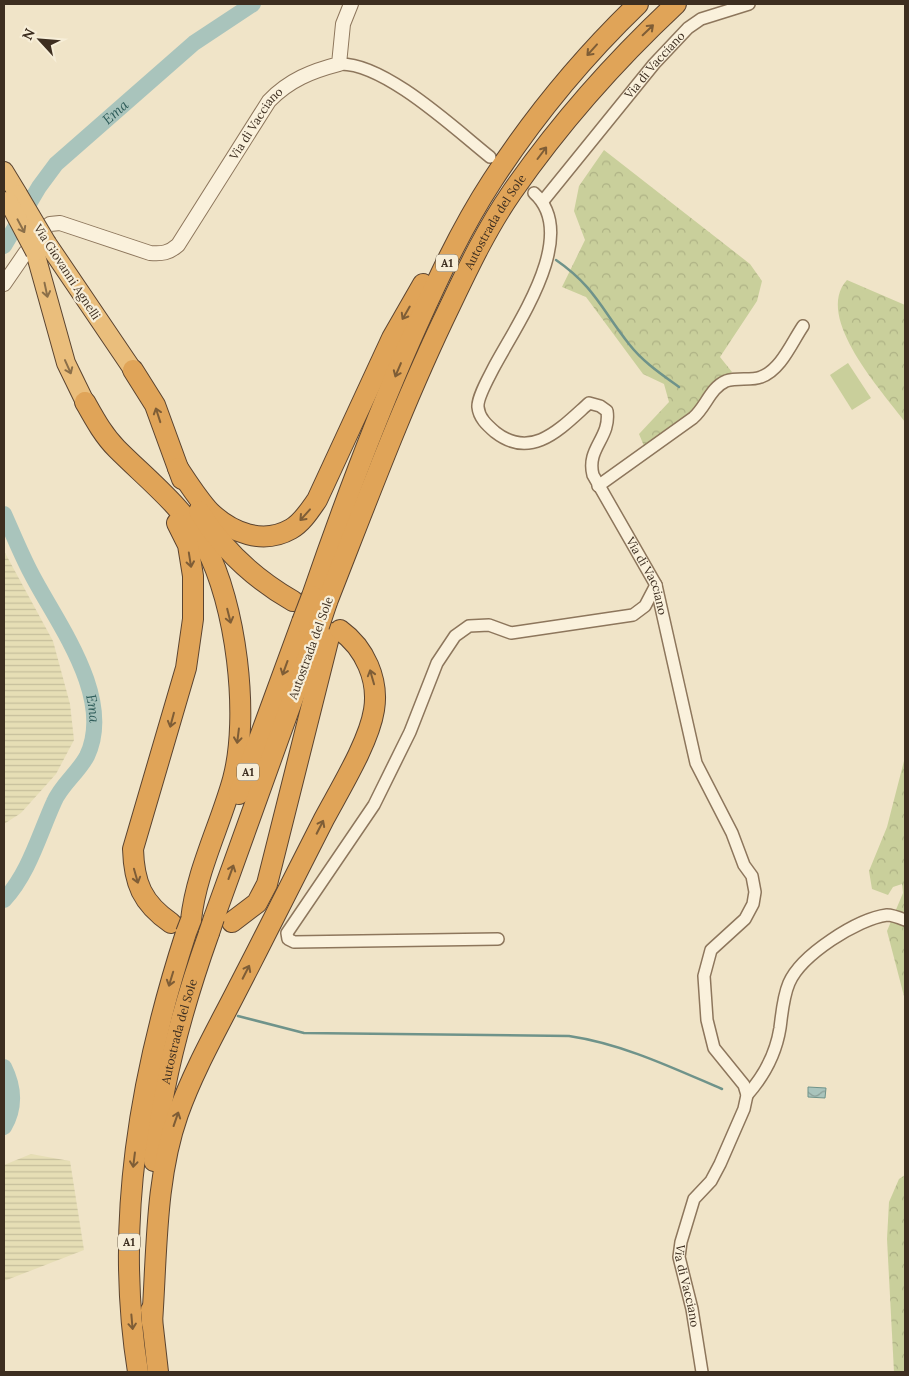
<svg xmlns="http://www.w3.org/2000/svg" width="909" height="1376" viewBox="0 0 909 1376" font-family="Lora,serif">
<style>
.farmland{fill:url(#farmland-rules)}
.forest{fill:url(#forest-crowns)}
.garden{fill:#c9cf9b}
.water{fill:url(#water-waves);stroke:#6f938a}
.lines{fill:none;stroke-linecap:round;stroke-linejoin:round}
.stream{stroke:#6f938a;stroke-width:2.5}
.river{stroke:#a9c4bc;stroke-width:16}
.minor-casing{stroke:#8d765c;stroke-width:14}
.tertiary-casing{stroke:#8d765c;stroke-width:16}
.trunk-casing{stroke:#5b4430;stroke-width:20}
.motorway-casing{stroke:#5b4430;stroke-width:22}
.minor{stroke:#faf1dc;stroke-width:11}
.tertiary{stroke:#faf1dc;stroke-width:14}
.trunk{stroke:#eabe7c;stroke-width:18}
.motorway{stroke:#e0a458;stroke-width:20}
.trunk-bridge-casing{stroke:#5b4430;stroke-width:20;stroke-linecap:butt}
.motorway-bridge-casing{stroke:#5b4430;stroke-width:22;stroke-linecap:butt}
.trunk-bridge{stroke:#eabe7c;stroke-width:18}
.motorway-bridge{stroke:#e0a458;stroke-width:20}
.oneway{stroke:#7e5d36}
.oneway2{stroke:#8b6f49}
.labels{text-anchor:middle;stroke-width:4.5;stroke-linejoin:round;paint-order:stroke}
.shield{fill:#f7eed8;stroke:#756857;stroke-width:1}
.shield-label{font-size:11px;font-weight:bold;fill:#3d2e20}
.street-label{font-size:12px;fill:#3d2e20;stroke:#f7eed8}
.water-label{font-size:14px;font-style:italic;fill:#2f5d5a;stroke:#f7eed8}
</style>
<defs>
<pattern id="farmland-rules" width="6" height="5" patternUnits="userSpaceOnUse" patternTransform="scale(1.25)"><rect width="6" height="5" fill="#e6deb5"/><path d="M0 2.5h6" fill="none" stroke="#c6bf9b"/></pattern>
<pattern id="forest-crowns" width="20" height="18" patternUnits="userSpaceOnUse" patternTransform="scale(1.25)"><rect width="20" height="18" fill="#c9cf9b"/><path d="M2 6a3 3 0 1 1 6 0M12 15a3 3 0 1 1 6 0" fill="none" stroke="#aeb285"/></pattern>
<pattern id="water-waves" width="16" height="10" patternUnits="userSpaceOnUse" patternTransform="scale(1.25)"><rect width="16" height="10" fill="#a9c4bc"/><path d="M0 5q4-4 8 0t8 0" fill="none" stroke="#8ba098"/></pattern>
</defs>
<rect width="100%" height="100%" fill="#f0e4c8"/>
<g class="farmland">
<path d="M4 551 53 641 70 704 74 740 56 774 21 813 4 824Z"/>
<path d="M31 1154 70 1161 84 1250 4 1281V1165Z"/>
</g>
<g class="forest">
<path d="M604 150 750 264 762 281 757 301 720 357 732 372 705 393 698 406 644 446 639 434 669 402 664 384 643 374 586 297 562 287 585 240 574 211 579 186Z"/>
<path d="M847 280 905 305V422C883 392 813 317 847 280Z"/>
<path d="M905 757V1000L887 931 903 893 902 884 893 887 888 895 872 889 869 871 887 827Z"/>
<path d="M905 1175V1372H894L887 1239 889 1202 899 1179Z"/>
</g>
<path class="garden" d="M848 363 871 398 852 410 830 375Z"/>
<path class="water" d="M808 1087 826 1088 825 1098 808 1097Z"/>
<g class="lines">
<g class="stream">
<path d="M556 260C594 286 602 310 629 344 643 362 661 374 679 387"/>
<path d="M238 1016 304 1033 569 1036C623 1044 673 1068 722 1089"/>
</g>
<g class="river">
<path id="s1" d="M4 246 39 187 56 164 194 43 253 4"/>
<path id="s2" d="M4 514C13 534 21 554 31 573 56 622 115 697 87 756 78 773 61 785 54 802 39 835 29 873 4 900"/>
<path d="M4 1067C14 1087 15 1108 4 1127"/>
</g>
<g class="minor-casing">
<g id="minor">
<path d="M339 64C384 62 455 129 490 157"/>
<path id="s3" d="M534 193C581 235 516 325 493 369 489 377 477 398 478 407 479 418 487 425 495 432 532 461 561 428 589 403L600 406 607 411C611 438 586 448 593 475L656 585 696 763 732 833 744 865 752 876 755 892 753 904 745 919 711 950 704 976 707 1020 714 1048 744 1085 747 1095 744 1109 720 1164 711 1181 694 1199 681 1242 679 1257 692 1309 702 1372"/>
<path id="s4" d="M543 201 654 64 688 28 701 19 749 4"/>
<path d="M598 486 693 418C706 407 710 388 726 381 737 377 751 381 761 377 781 370 792 342 803 326"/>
<path d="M498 939 294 942 288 939 287 933 374 805 410 732 437 663 455 636 469 626 489 625 511 633 633 615 645 606 656 585"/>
<path d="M747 1095C764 1076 776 1053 780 1028 782 1013 783 997 789 983 801 955 857 919 887 915 892 915 900 918 905 920"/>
</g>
</g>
<g class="tertiary-casing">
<g id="tertiary">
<path id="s5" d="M45 228 50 224 60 223 150 253C162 254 169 253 178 245L269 101C289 80 312 71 339 64L343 24 351 4"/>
<path d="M4 284 26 252"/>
</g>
</g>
<g class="trunk-casing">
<g id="trunk">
<path d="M4 171 18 194"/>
<path d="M47 243 133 370"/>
<path d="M35 252 66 363 85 402"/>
</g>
</g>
<g class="motorway-casing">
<g id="motorway">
<path d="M133 370 155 405 182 479"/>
<path d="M85 402C94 418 103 435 117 449 148 480 183 507 205 546 236 603 250 716 233 779 220 826 196 872 191 920"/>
<path d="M178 468C188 483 198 499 210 512 232 533 263 545 291 529 302 523 310 510 317 500L392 338 423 284"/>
<path d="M199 511C222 549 255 579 293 601"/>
<path d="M312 596C342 509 374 423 411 339 435 285 460 230 492 181 534 116 583 57 638 4"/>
<path id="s6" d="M327 602C366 503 403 403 449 308 468 268 487 228 512 192 560 123 615 61 676 4"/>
<path d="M239 794 302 622"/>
<path d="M214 918 319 626"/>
<path d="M232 922 257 903 267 884 330 633"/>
<path d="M171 923C142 903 134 883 133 849L186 668 193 619V576L188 545 177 523"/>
<path id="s7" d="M154 1161C161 1084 183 1006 209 933"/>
<path d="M151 1310 158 1372"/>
<path d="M152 1323C157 1254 155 1179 178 1114 193 1072 215 1033 235 994 265 936 294 878 324 819 340 789 369 742 374 710 379 680 365 648 340 630"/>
<path d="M138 1372C114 1223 140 1075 186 933"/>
</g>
</g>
<use href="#minor" class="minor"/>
<use href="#tertiary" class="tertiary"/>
<use href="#trunk" class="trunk"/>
<use href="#motorway" class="motorway"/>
<g class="trunk-bridge-casing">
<g id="trunk-bridge">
<path d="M18 194 47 243"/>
<path d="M8 201 35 252"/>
</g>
</g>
<g class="motorway-bridge-casing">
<g id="motorway-bridge">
<path d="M302 622 312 596"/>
<path d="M319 626 327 602"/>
<path d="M186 933 191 920"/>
<path d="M209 933 214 918"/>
</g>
</g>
<use href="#trunk-bridge" class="trunk-bridge"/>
<use href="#motorway-bridge" class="motorway-bridge"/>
</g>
<defs><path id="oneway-shaft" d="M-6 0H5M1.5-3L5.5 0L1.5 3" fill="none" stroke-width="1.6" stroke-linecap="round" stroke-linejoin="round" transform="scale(1.25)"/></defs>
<g class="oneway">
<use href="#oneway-shaft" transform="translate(648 30) rotate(-44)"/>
<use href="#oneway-shaft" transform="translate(592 50) rotate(132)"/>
<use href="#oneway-shaft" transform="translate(542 153) rotate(-53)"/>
<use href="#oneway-shaft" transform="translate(406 313) rotate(120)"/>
<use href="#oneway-shaft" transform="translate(398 370) rotate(113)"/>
<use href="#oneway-shaft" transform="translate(158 415) rotate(-108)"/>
<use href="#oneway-shaft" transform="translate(305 515) rotate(132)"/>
<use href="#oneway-shaft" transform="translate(190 560) rotate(81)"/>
<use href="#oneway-shaft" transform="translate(229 616) rotate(76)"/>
<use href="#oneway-shaft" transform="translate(285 668) rotate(110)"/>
<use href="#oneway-shaft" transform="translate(372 677) rotate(-106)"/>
<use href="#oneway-shaft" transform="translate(172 720) rotate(105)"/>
<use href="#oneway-shaft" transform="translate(238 736) rotate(97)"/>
<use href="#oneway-shaft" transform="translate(320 827) rotate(-63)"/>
<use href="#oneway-shaft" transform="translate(231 872) rotate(-70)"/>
<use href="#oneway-shaft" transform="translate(136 876) rotate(74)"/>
<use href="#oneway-shaft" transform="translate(246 972) rotate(-63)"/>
<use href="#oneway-shaft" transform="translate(171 979) rotate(107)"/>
<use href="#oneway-shaft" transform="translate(176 1119) rotate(-71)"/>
<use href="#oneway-shaft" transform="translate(134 1160) rotate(97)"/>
<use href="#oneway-shaft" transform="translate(132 1322) rotate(85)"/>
</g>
<g class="oneway2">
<use href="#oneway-shaft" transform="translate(21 226) rotate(62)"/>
<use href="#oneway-shaft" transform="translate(46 290) rotate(78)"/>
<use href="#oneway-shaft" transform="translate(68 367) rotate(66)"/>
</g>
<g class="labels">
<g class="shield">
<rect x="436" y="254.5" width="22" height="17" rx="4"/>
<rect x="237" y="763.5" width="22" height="17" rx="4"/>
<rect x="118" y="1233.5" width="22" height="17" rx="4"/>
</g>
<g class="shield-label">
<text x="447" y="267">A1</text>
<text x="248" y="776">A1</text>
<text x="129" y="1246">A1</text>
</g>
<g class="street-label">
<text dy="4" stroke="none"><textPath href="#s4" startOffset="176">Via di Vacciano</textPath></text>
<text dy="4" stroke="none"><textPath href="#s5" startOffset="286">Via di Vacciano</textPath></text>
<text dy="4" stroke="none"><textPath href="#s6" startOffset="416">Autostrada del Sole</textPath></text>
<text transform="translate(67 272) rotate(57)" y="4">Via Giovanni Agnelli</text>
<text dy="4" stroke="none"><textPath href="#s3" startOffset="578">Via di Vacciano</textPath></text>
<text transform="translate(311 648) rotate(-70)" y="4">Autostrada del Sole</text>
<text dy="4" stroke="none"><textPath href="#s7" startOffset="132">Autostrada del Sole</textPath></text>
<text dy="4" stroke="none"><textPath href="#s3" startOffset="1356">Via di Vacciano</textPath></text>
</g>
<g class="water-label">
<text dy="5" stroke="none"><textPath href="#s1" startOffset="176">Ema</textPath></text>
<text dy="5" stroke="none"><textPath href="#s2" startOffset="215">Ema</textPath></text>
</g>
</g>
<rect width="909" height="1376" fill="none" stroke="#3d2e20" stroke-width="10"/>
<g transform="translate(40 40) rotate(296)" stroke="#f7eed8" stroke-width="4" paint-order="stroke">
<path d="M0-4L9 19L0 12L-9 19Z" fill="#3d2e20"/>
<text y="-8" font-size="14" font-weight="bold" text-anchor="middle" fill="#3d2e20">N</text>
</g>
</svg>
